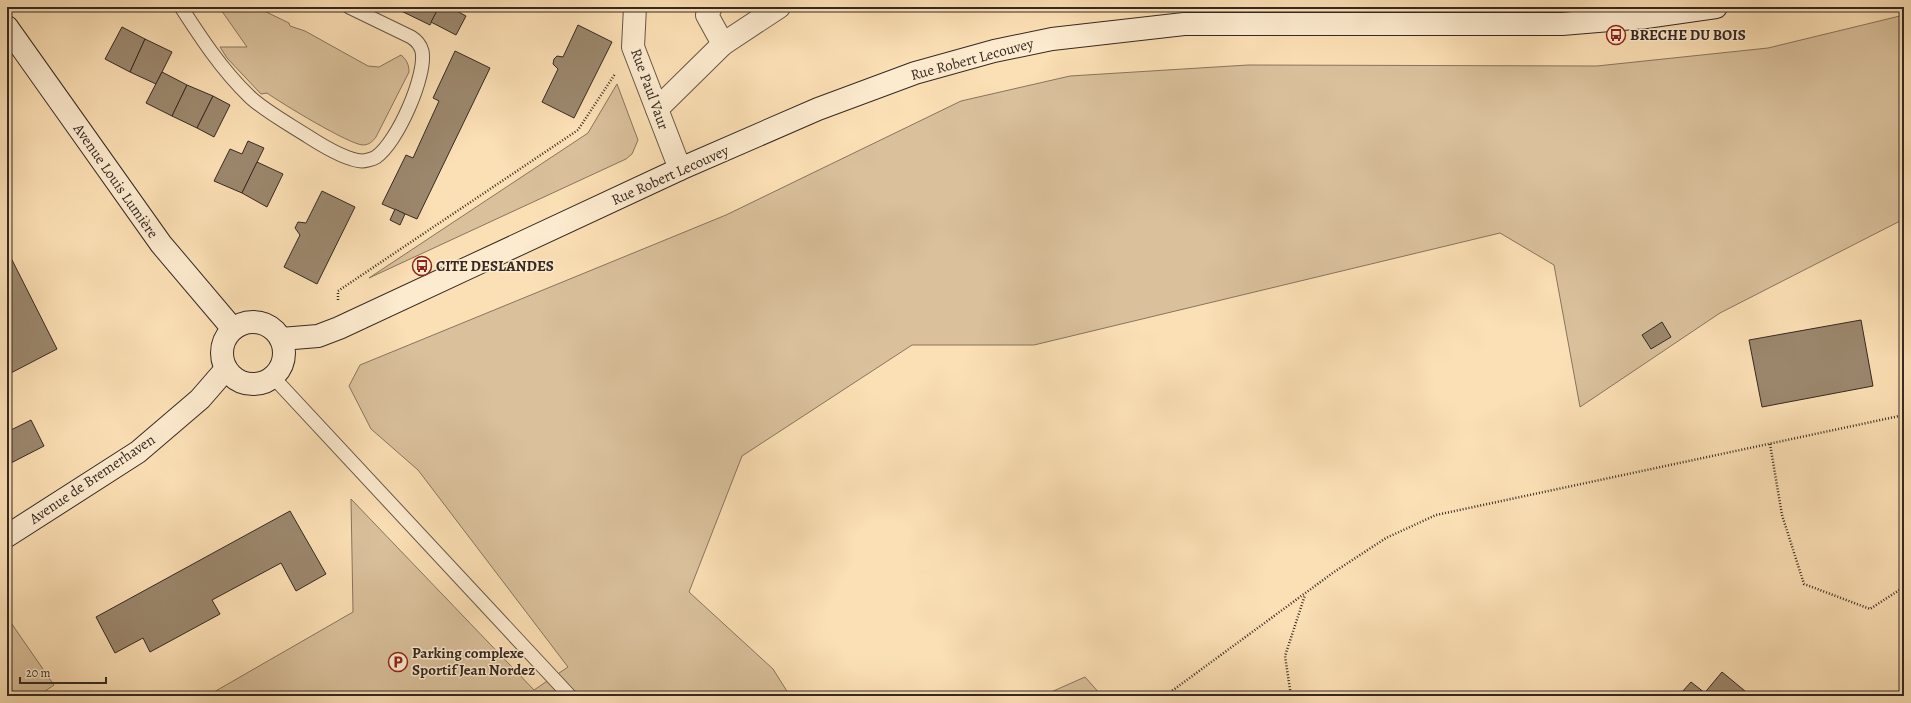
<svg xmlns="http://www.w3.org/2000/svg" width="1911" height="703" viewBox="0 0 1911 703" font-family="Alegreya,serif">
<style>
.green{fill:#dac19c;stroke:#88755f}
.building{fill:#9c886e;stroke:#352922}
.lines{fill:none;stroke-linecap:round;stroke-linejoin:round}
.lane-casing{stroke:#675747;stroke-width:15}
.street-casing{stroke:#675747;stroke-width:24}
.secondary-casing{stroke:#352922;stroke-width:24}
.path{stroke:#352922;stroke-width:2.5;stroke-dasharray:1 2;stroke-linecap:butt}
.lane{stroke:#fdebcf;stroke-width:13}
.street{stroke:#fdebcf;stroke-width:22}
.secondary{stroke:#fdebcf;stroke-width:22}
.labels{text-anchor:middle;stroke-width:3;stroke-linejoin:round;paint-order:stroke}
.poi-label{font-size:15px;font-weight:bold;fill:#352922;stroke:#fdebcf;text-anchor:start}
.street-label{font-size:15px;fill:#352922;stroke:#fdebcf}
</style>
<rect width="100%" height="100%" fill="#fce0b5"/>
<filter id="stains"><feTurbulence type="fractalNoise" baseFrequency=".005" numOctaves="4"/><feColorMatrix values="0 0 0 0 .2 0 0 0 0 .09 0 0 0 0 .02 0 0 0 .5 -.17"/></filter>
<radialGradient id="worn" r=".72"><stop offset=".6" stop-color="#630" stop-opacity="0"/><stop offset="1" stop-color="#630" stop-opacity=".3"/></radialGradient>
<g class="green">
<path d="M219 7H256L289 23 290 26 305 31 368 66 379 67 401 55C407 60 409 65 409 72L376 137C373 141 369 145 363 145 350 145 281 103 267 93L261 94 227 58 220 47H247Z"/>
<path d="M1904 15V219L1720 313 1580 407 1554 265 1500 233 1034 345H912L742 456 689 592 773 669 790 696H207L353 612 351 499 534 690 568 667 418 470 371 429 349 386 360 365 726 215 961 101 1070 76 1248 65 1597 66 1768 48Z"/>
<path d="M617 84 638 140 632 154 626 159 369 278 588 133Z"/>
<path d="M7 617 54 685 38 696H7Z"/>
<path d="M1085 677 1102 696H1042Z"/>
</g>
<g class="building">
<path d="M393 7H439L430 25Z"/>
<path d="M439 7H449L466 16 456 35 431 22Z"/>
<path d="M578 25 612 42 574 118 542 102 558 69 553 64 554 59 557 56 563 57Z"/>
<path d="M122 27 145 39 130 72 105 59Z"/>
<path d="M145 39 172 52 156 84 130 72Z"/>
<path d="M455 51 490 68 417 219 382 204 406 155 413 158 439 101 433 98Z"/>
<path d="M162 72 187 85 172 116 146 103Z"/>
<path d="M187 85 213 96 197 128 172 116Z"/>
<path d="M213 96 230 105 214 137 197 128Z"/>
<path d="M248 141 264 148 242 193 214 181 230 149 242 154Z"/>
<path d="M257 162 283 174 267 207 242 193Z"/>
<path d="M322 191 355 207 317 284 284 267 300 235 295 228 298 222 306 223Z"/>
<path d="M395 209 405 214 400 225 390 220Z"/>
<path d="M7 250 57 349 7 375Z"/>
<path d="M1861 320 1873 386 1762 407 1749 340Z"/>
<path d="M1662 322 1671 337 1651 349 1642 335Z"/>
<path d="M31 420 44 446 7 465V432Z"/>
<path d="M290 511 326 574 296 591 281 563 212 600 220 614 150 652 143 638 115 653 96 617Z"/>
<path d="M1722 672 1751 696H1702Z"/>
<path d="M1691 682 1705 693 1702 696H1687L1682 692Z"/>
</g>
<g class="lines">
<g class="lane-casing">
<g id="lane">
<path d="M181 7C201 38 222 70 249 96 263 110 292 126 309 137 323 146 346 160 362 161 365 161 373 159 376 157 397 143 427 75 422 51 420 44 416 40 411 37L349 7"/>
<path d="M273 377 570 696"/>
</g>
</g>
<g class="street-casing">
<g id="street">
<path d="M635 7 633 47 680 169"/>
<path d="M711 7 707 15 723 44"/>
<path d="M657 109 723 44 779 7"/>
</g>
</g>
<g class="secondary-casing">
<g id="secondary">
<path d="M7 27 161 244 233 329"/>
<circle cx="253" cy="353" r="31"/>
<path d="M281 339 318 336 339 328 680 169 818 109 915 73 994 51 1052 39 1184 24H1562L1646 17 1716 7"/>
<path d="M7 536 138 452 200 399 226 369"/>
</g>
</g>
<g class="path">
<path d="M338 300V291L578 130 615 74"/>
<path d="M1770 444 1782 515 1804 584 1870 609 1904 587"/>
<path d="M1165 696 1334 572 1386 538 1436 515 1904 415"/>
<path d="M1291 696 1285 656 1305 595"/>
</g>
<use href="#lane" class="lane"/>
<use href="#street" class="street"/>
<use href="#secondary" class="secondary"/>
</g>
<defs>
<g id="bus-ring" transform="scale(1)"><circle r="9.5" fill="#fdebcf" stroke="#8f2418" stroke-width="1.5"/><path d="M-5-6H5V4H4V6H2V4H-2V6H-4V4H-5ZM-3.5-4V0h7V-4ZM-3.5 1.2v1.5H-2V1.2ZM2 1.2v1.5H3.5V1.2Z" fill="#8f2418"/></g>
<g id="parking-ring" transform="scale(1)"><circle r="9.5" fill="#fdebcf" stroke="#8f2418" stroke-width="1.5"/><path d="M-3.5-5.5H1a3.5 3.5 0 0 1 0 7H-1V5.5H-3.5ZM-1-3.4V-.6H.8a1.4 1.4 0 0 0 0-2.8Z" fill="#8f2418"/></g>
</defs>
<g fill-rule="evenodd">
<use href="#bus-ring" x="1616" y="35"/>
<use href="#bus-ring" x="422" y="266"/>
<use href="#parking-ring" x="398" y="662"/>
</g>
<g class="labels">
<g class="poi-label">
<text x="1630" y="40">BRECHE DU BOIS</text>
<text x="436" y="271">CITE DESLANDES</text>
<text x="412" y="658">Parking complexe<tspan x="412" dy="17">Sportif Jean Nordez</tspan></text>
</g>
<g class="street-label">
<text transform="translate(972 59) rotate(-15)" y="5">Rue Robert Lecouvey</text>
<text transform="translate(650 89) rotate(70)" y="5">Rue Paul Vaur</text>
<text transform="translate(670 175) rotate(-24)" y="5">Rue Robert Lecouvey</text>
<text transform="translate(116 181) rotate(55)" y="5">Avenue Louis Lumière</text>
<text transform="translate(92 479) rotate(-34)" y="5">Avenue de Bremerhaven</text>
</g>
</g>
<rect width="1911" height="703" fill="none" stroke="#fce0b5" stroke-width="24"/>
<rect x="8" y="8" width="1895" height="687" fill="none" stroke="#352922" stroke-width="2"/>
<rect x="12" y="12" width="1887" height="679" fill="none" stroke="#352922"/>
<path d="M20 677v6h86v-6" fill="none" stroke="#352922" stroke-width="2"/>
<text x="26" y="677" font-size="12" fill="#352922" stroke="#fdebcf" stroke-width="3" paint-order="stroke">20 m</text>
<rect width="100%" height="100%" filter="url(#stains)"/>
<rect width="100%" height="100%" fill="url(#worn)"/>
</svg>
